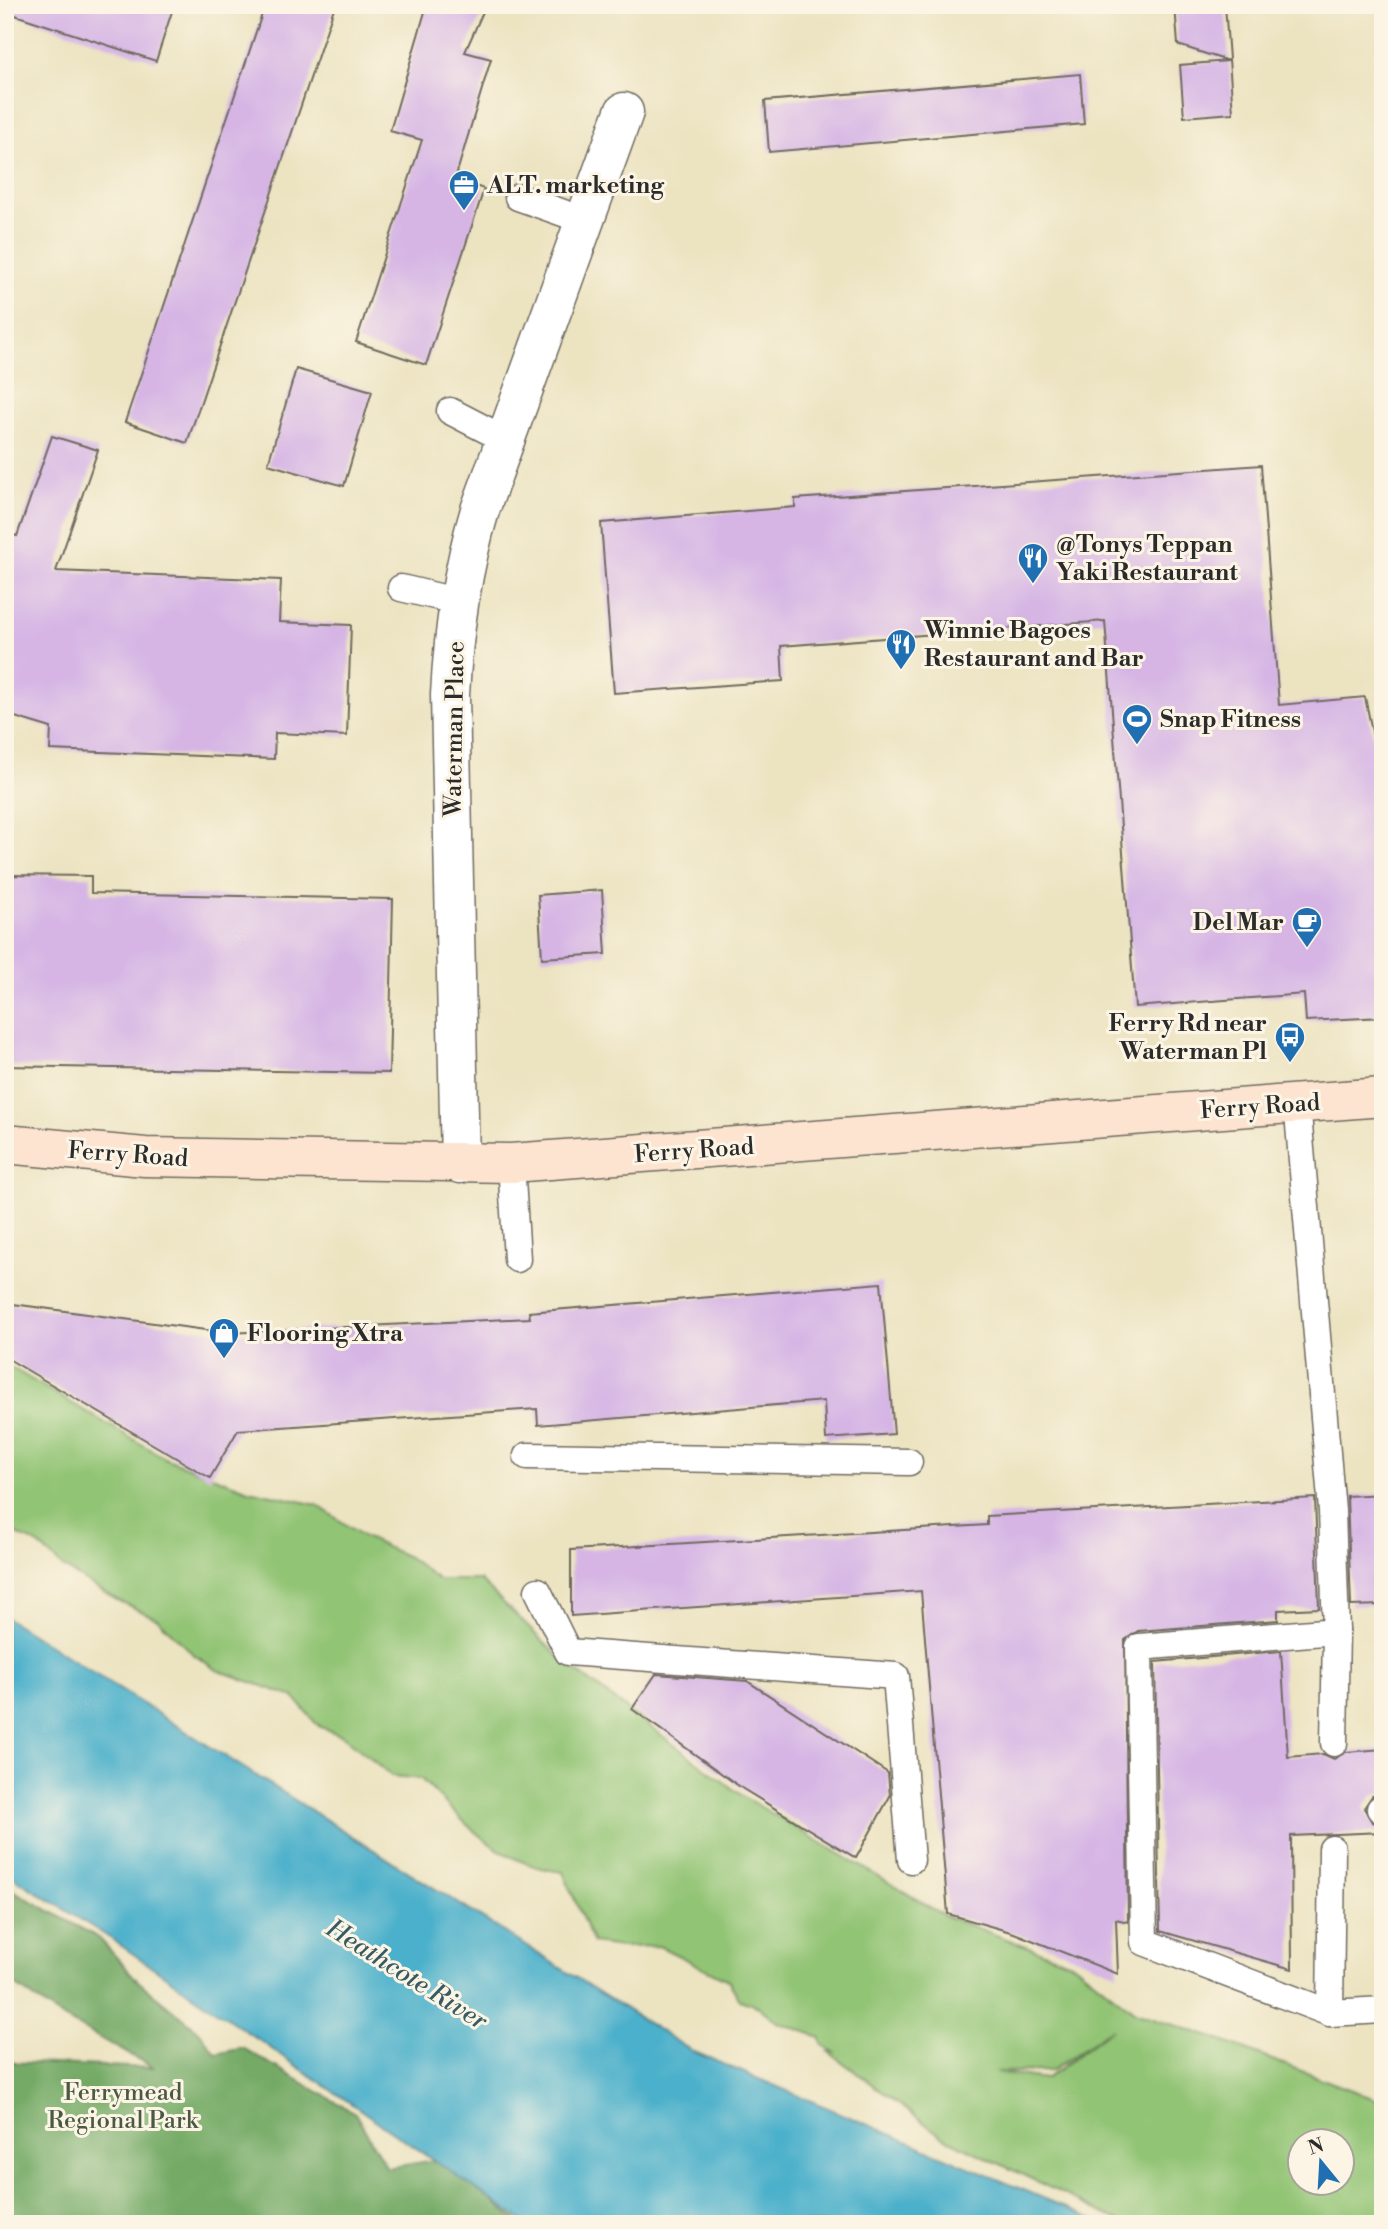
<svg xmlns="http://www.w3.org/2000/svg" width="1388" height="2229" viewBox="0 0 1388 2229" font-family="'Libre Bodoni',serif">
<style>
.green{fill:#92c474;stroke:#5e7850;stroke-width:2;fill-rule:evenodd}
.forest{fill:#75aa66;stroke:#506a48;stroke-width:2}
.water{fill:#4cb0cb;stroke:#3c6e7b;stroke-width:2}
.building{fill:#d6b5e5}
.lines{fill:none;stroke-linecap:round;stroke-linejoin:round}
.lane-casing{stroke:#6f6b60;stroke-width:29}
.street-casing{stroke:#6f6b60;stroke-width:41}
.secondary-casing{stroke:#6f6b60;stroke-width:41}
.lane{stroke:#fff;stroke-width:26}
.street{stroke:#fff;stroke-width:38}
.secondary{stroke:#fde4d0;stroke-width:38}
.labels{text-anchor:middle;stroke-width:6;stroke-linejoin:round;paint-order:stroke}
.poi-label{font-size:24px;font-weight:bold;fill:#2b2b2b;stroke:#fcf5e5;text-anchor:start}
.street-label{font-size:24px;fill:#2b2b2b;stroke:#fcf5e5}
.park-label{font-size:24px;fill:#4a5941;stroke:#fcf5e5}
.water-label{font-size:26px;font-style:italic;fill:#375a63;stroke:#fcf5e5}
</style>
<rect width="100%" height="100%" fill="#fcf5e5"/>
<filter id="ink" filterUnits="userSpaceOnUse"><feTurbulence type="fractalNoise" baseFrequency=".0143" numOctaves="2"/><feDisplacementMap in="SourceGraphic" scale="14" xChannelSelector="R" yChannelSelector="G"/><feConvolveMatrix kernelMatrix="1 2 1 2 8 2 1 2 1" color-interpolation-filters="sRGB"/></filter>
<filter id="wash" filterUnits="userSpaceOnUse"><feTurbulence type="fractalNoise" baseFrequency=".00686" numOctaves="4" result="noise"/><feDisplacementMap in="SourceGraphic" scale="28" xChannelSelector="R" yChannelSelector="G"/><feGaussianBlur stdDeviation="1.57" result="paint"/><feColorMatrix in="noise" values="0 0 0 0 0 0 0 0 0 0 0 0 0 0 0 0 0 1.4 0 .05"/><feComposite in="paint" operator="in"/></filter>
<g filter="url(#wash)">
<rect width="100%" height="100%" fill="#ece3c1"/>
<path class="green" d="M5 1364 167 1459 249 1490 317 1505 364 1537 408 1557 439 1580H480L564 1662 744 1797 945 1916 1074 1964 1135 2012 1217 2039 1383 2102V2224H1126L943 2137 829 2052H834L823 2045 820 2037 777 2022 759 2007 740 2000 728 1980 659 1946 621 1947 593 1943 563 1872C495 1864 467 1823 421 1779L392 1776 343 1736 318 1726 294 1697 217 1670 193 1654 158 1619 117 1600 64 1568 39 1545 5 1528ZM1112 2029 1046 2079 995 2072 1051 2071ZM1300 2142H1342V2184H1300Z"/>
<path class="forest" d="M5 1886 99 1938 139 1982 200 2032 216 2054 243 2048 355 2113 387 2168 440 2159 521 2224H5V2062L154 2068 58 2015 5 1978Z"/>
<path class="water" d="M5 1617 692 2051 1105 2224H527L113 1940 5 1872Z"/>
<g id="blocks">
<g class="building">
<path d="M10 5H174L156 61 9 13Z"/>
<path d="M265 5H335L187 443 125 422Z"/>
<path d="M427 5H486L465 52 491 59 455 179 484 189 426 365 356 342 422 140 390 131Z"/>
<path d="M1175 5H1225L1233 113 1184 117 1180 65 1228 61 1178 45Z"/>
<path d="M1080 74 1084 124 769 152 765 101Z"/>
<path d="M296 369 372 391 344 486 268 464Z"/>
<path d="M52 436 98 450 56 571 281 580 279 622 351 625 347 736 275 733 274 759 50 750 51 728 5 714V533L17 536Z"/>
<path d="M1261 465 1279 705 1365 697 1383 785V1017L1306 1021 1304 994 1135 1007 1105 621 781 646 783 681 614 693 601 523 795 507V499Z"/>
<path d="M5 875 91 876V893L393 899 389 1073 5 1066Z"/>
<path d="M602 890 606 954 542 958 538 895Z"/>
<path d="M881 1283 894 1434 826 1439 824 1401 538 1425 537 1409 238 1430 210 1478 5 1357V1303L228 1333 530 1318 529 1312Z"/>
<path d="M1383 1494V1605L1351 1606 1347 1496Z"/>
<path d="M1315 1498 1319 1608 1278 1610V1620L1138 1631 1125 1640 1128 1922 1116 1919 1118 1974 1014 1933 948 1914 921 1591 571 1616V1550L987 1525V1516Z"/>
<path d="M1281 1651 1288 1757 1323 1754 1334 1759 1346 1752 1383 1749V1793L1372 1796 1364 1808 1372 1822 1383 1825V1832L1291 1836 1292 1969 1160 1931 1155 1662Z"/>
<path d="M656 1674 747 1681 888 1773 890 1796 856 1858 743 1789 632 1709Z"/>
</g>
</g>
</g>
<g filter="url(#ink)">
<use href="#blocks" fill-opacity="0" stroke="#6f6b60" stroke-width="2"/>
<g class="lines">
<g class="lane-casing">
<g id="lane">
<path d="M518 197 583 220"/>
<path d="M450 411 506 440"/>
<path d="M401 588 460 602"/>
<path d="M1297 1102 1332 1511 1336 1631 1139 1647 1144 1942 1330 2013 1383 2010"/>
<path d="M511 1163 517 1259"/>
<path d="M527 1456 909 1462"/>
<path d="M538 1591 568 1652 896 1676 911 1860"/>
<path d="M1334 1743 1336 1631"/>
<path d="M1380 1809H1383"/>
<path d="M1330 2013 1332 1849"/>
</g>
</g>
<g class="street-casing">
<path id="street" d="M460 1164 450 695C453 633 462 570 480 510L624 112"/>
</g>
<g class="secondary-casing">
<path id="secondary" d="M5 1144 145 1157 511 1163 1383 1097"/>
</g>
<use href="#lane" class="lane"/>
<use href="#street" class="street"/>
<use href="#secondary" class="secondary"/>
</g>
</g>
<defs>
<g id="office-pin" transform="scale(1.575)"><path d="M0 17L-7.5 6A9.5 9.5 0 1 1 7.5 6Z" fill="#1f6fb2" stroke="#fcf5e5"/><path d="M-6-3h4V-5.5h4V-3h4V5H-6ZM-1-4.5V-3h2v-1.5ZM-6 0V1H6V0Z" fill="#fff"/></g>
<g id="restaurant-pin" transform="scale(1.575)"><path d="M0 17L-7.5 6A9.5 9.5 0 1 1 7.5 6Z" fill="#1f6fb2" stroke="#fcf5e5"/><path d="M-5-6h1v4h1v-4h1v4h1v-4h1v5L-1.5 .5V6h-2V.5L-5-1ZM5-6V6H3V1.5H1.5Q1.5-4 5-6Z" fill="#fff"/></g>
<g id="stadium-pin" transform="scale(1.575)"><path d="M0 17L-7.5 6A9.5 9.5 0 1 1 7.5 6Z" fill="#1f6fb2" stroke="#fcf5e5"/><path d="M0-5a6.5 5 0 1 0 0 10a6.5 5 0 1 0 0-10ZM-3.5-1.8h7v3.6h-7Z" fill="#fff"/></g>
<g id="cafe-pin" transform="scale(1.575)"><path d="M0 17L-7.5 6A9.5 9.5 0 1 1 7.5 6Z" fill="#1f6fb2" stroke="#fcf5e5"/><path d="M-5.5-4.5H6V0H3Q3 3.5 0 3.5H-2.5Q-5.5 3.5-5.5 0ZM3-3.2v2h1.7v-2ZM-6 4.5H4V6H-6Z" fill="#fff"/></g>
<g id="bus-pin" transform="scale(1.575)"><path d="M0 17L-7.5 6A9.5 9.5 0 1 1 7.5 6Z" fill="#1f6fb2" stroke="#fcf5e5"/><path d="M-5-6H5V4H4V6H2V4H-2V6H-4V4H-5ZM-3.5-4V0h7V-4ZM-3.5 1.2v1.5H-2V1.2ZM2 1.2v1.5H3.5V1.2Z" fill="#fff"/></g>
<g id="shop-pin" transform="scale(1.575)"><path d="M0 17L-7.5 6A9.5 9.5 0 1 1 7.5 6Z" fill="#1f6fb2" stroke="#fcf5e5"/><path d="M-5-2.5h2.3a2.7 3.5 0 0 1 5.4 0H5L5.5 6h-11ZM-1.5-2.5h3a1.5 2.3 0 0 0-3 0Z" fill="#fff"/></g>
</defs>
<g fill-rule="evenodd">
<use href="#office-pin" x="464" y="185"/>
<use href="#restaurant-pin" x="1033" y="558"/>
<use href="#restaurant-pin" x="901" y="644"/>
<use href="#stadium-pin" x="1137" y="719"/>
<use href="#cafe-pin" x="1307" y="922"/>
<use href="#bus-pin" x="1290" y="1037"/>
<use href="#shop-pin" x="224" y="1333"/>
</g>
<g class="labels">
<g class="poi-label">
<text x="487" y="193">ALT. marketing</text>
<text x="1056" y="552">@Tonys Teppan<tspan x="1056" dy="28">Yaki Restaurant</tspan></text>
<text x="924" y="638">Winnie Bagoes<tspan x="924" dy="28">Restaurant and Bar</tspan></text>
<text x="1160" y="727">Snap Fitness</text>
<text x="1284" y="930" text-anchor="end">Del Mar</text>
<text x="1267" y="1031" text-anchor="end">Ferry Rd near<tspan x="1267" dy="28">Waterman Pl</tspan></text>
<text x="247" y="1341">Flooring Xtra</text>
</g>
<g class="street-label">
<text transform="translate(454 729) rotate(-89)" y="8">Waterman Place</text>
<text transform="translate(1260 1106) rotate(-4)" y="8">Ferry Road</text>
<text transform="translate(694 1150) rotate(-4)" y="8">Ferry Road</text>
<text transform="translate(128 1154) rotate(4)" y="8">Ferry Road</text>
</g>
<g class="park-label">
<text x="123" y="2100">Ferrymead<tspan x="123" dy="28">Regional Park</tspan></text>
</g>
<g class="water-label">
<text transform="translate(407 1974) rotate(32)" y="9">Heathcote River</text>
</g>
</g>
<rect width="1388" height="2229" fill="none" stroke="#fcf5e5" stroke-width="28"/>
<g transform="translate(1321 2162) rotate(342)"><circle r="33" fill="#fcf5e5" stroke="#a8a49b" stroke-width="2"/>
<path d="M0-5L12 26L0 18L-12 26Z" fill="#1f6fb2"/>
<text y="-10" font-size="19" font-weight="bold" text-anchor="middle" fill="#2b2b2b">N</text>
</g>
</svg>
